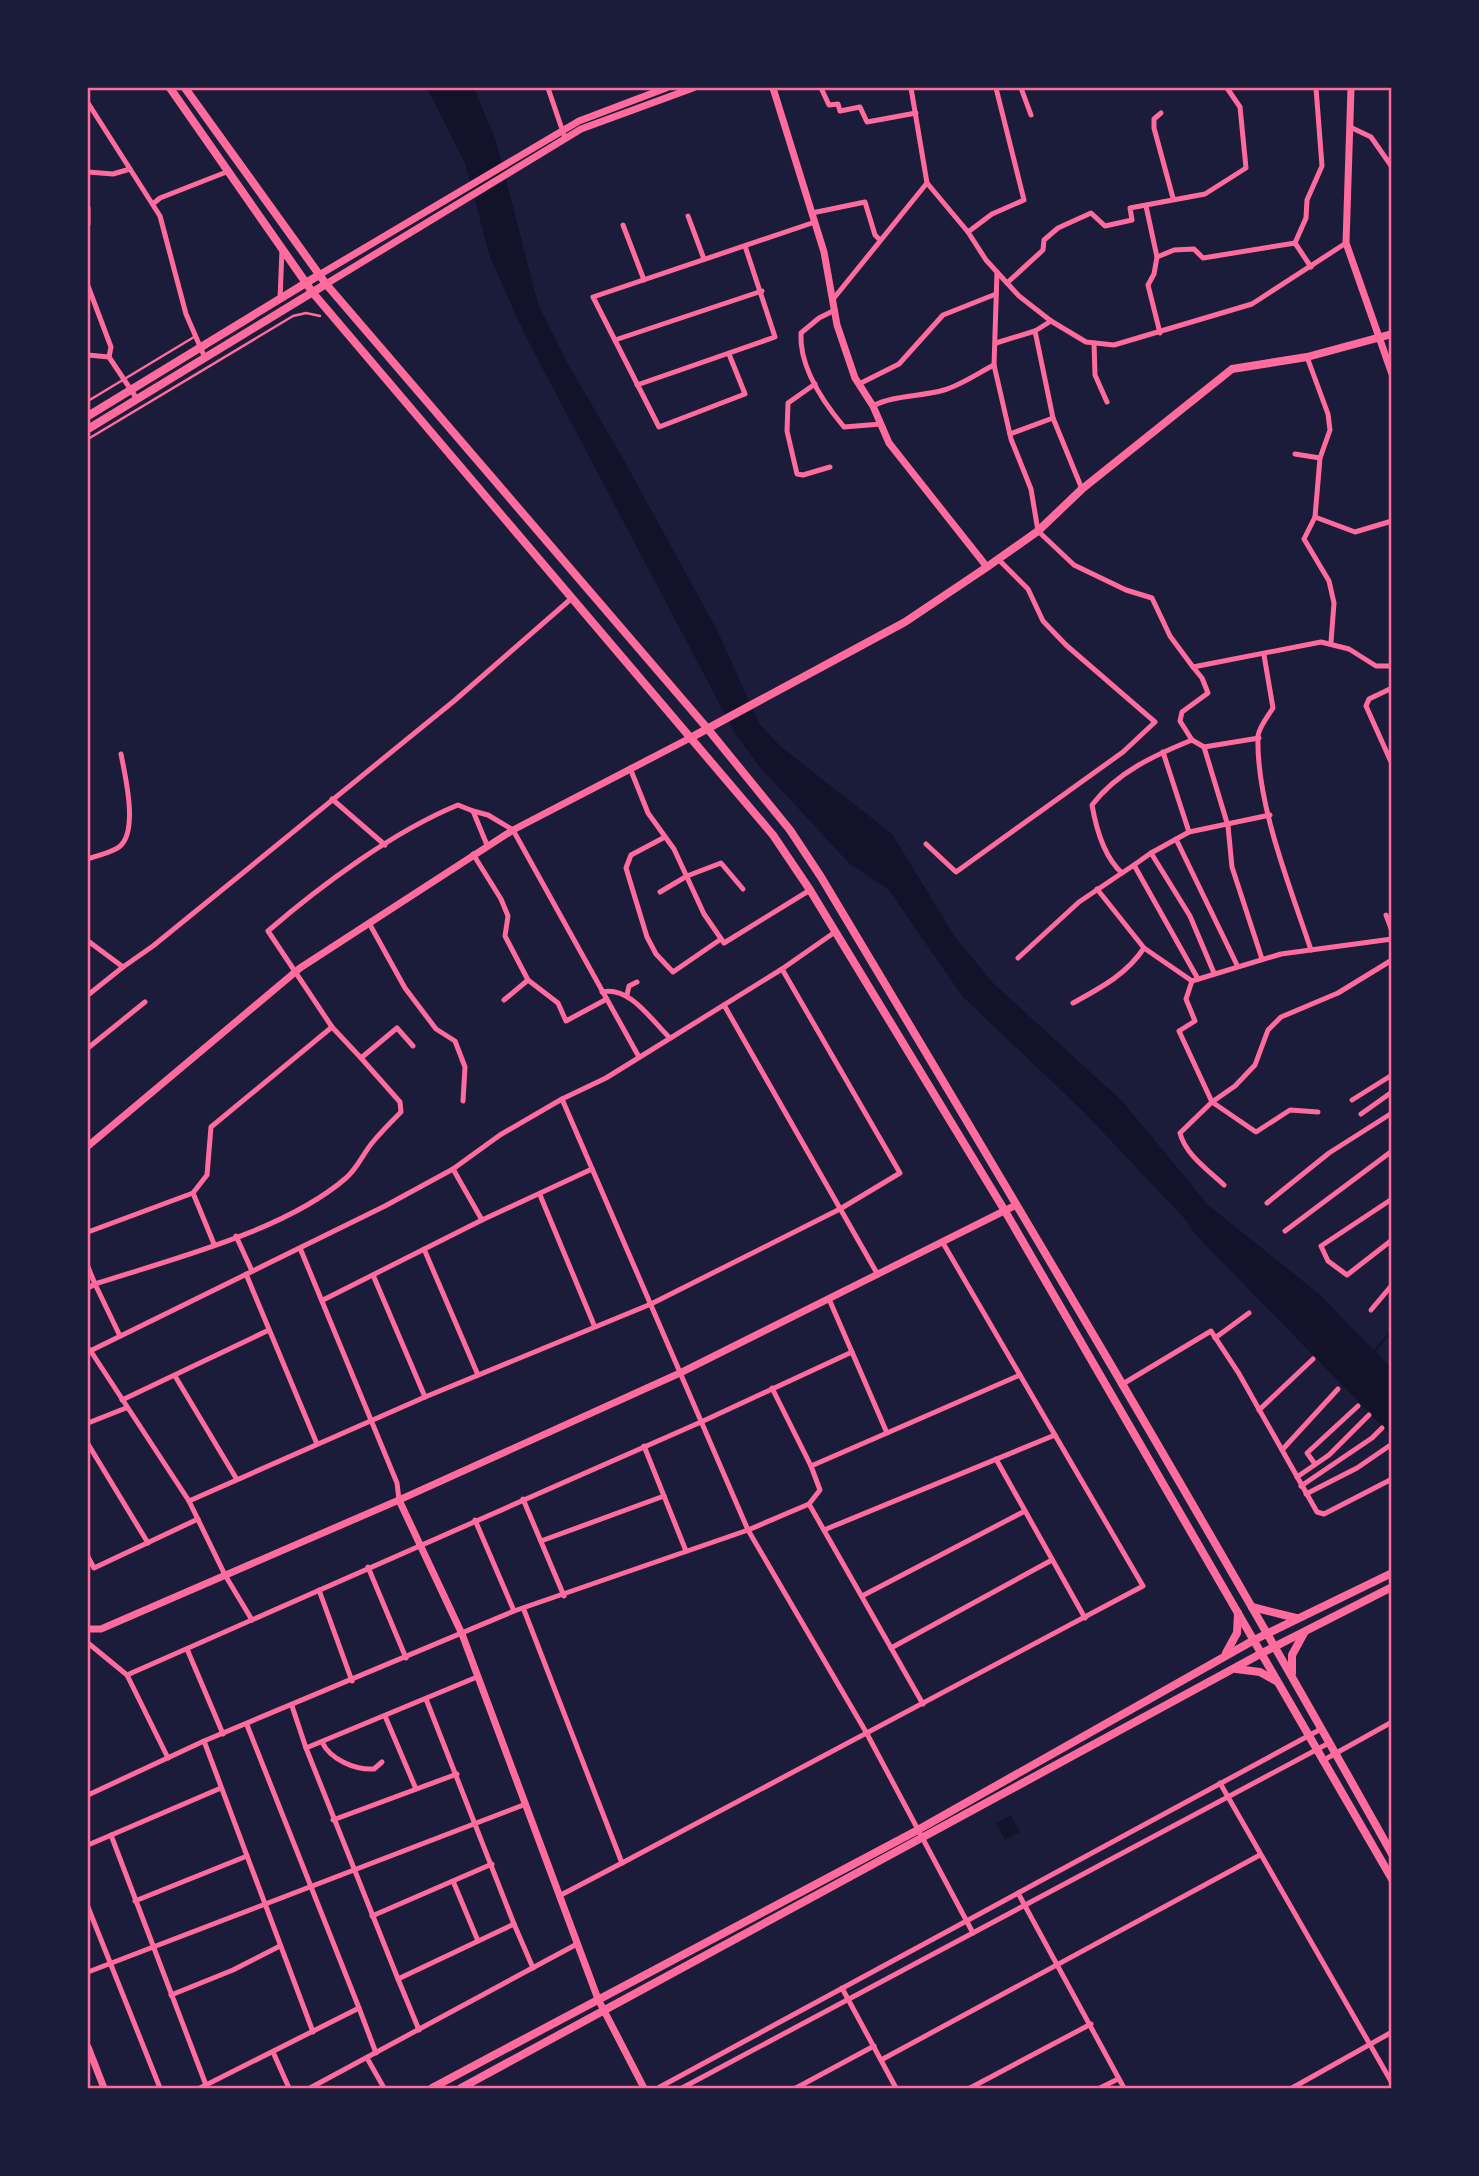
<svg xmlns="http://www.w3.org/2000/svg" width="1479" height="2176" viewBox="0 0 1479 2176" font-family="Lato,sans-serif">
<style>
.water{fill:#12122b}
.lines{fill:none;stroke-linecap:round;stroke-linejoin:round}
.stream{stroke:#12122b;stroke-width:2.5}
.service{stroke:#ff6b9d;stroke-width:2.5}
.minor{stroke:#ff6b9d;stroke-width:5}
.tertiary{stroke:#ff6b9d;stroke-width:7}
.secondary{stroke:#ff6b9d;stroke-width:8}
.neatline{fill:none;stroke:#ff6b9d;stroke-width:2.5}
</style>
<rect width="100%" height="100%" fill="#1b1b3a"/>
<g class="water">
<path d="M427 88H474L496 141 538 304 569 366 621 455 717 630 759 723 780 746 892 834 955 937 993 983 1122 1101 1208 1205 1319 1294 1391 1368V1435L1195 1234 1185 1219 1083 1111 963 997 888 889 849 863 759 766 736 735 525 335 490 257 465 163Z"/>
<path d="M1011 1815 1020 1832 1005 1840 996 1823Z"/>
</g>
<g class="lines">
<path class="stream" d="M1374 1352 1392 1330"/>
<g class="service">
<path d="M88 401 194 337"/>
<path d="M88 439 293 316 306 313 320 316"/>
</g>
<g class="minor">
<path d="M548 88 565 138"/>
<path d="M911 88 927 183 968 232 986 260 1019 296 1051 321 1086 342 1114 345 1252 304 1346 243"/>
<path d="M1021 88 1031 115"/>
<path d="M822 90 829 105 838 104 840 111 860 107 867 122 916 113"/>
<path d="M88 103 160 216 186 314 205 358"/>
<path d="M1161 113 1154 119V128L1173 198"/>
<path d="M1350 127 1371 137 1392 167"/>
<path d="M88 172 113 174 130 169"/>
<path d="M154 203 160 198 229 171"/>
<path d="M1146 206 1157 257"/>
<path d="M88 208V224"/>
<path d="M812 213 865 202 875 235 880 240"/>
<path d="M688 216 704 259"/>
<path d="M623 225 644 280"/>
<path d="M968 232 992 214 1024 200 996 88"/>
<path d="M1295 243 1306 218 1307 200 1322 166 1316 88"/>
<path d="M997 272 994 365 1011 439 1031 489 1038 531 1074 565 1126 590 1152 598 1170 636 1193 667 1321 642 1349 649 1376 666H1392"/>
<path d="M1007 283 1043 250 1044 240 1058 228 1091 213 1105 226 1132 220 1130 208 1205 194 1246 168 1240 107 1227 88"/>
<path d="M88 286 111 347 109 357"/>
<path d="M834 298 927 183"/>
<path d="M280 299 282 250"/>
<path d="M835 310 819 318 801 333C799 367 823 402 844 427L881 424"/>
<path d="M1035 331 1053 418 1082 489"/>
<path d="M1160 333 1148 285 1154 274 1157 257 1174 250 1194 249 1203 258 1295 243 1311 267"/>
<path d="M615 340 762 291"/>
<path d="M996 343 1035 331 1051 321"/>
<path d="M1094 343 1095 375 1107 402"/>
<path d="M729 354 745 394 659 427 593 297 815 222"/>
<path d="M88 355 109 357 137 399"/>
<path d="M1307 357 1328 414 1330 430 1320 458 1315 517 1304 539 1329 581 1334 603 1331 642"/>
<path d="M815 384 788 403 787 431 797 474 803 475 830 467"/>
<path d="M859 384 899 364 943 315 996 294"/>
<path d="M637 385 775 337 745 246"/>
<path d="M873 406C894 395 920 397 944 390 961 385 978 373 994 365"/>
<path d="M1010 434 1053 418"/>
<path d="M1295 454 1320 458"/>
<path d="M1315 517 1355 532 1392 521"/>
<path d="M1264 655 1273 708C1268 716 1259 727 1258 736 1256 804 1290 886 1311 950"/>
<path d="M1392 688 1369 699 1366 706 1392 764"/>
<path d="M1192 740 1180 721 1182 712 1208 693 1202 678 1193 667"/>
<path d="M1204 747 1228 826 1232 867 1262 959"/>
<path d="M1163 752 1189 832"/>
<path d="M630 768 648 813 674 849 704 914 724 943 810 890"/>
<path d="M332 799 385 845"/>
<path d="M473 811 488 815 513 830 639 1057"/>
<path d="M665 837 631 855 626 868 647 937 656 954 673 972 721 939"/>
<path d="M1176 839 1237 965"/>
<path d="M926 844 956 872 1123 752 1155 722 1066 645 1043 621 1028 589 998 559"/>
<path d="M1151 853 1189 832 1270 815"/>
<path d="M473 854 501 899 508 916 505 936 528 980 558 1003 566 1021 605 1000"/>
<path d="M88 859C98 855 111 853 119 847 139 832 125 775 121 754"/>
<path d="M1134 865 1151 853 1190 916 1214 973"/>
<path d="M1097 889 1144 948 1192 981 1281 954 1392 939"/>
<path d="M660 892 687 876 721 863 743 889"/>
<path d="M1386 915 1392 931"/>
<path d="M369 923 405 988 436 1029 455 1041 465 1067 463 1101"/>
<path d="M88 941 123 967 88 995"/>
<path d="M1018 958 1079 902 1122 873"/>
<path d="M123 967 153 946 454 701 572 598"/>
<path d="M1198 979 1134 865 1122 873C1104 857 1096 828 1092 805 1117 772 1155 755 1192 740L1204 747 1259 738"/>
<path d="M1192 981 1186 999 1195 1021 1179 1031 1212 1102 1180 1133C1185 1154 1208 1170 1224 1185"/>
<path d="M602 992C630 986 651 1020 670 1038"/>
<path d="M627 995 629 986 637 982"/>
<path d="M504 1000 528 980"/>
<path d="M1073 1003C1100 988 1126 975 1144 948"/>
<path d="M724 1005 878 1275"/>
<path d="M413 1046 397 1028 361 1058 332 1027 268 931C320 886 394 831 458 805L473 811 487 845"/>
<path d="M88 1048 145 1002"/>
<path d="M562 1099 748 1530 866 1732 973 1933"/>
<path d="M1352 1100 1392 1075"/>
<path d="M1318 1112 1290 1110 1256 1132 1212 1102 1235 1086 1255 1065 1268 1030 1281 1017 1338 993 1392 960"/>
<path d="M1361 1114 1392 1092"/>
<path d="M453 1169 482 1220"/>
<path d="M193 1193 214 1244"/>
<path d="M540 1195 594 1325"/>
<path d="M1392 1199 1321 1246 1328 1261 1347 1275 1392 1240"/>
<path d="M1267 1203 1329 1153 1392 1113"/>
<path d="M1285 1231 1392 1151"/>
<path d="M88 1232 193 1193 207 1175 211 1127 332 1027"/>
<path d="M236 1236 252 1271"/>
<path d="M300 1248 397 1483 399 1500"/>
<path d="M424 1249 478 1375"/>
<path d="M88 1267 95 1284C172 1259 285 1231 346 1178 357 1169 363 1154 372 1143 381 1132 391 1122 401 1112L400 1102 361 1058"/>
<path d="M246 1274 317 1444"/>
<path d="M373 1275 425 1397"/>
<path d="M88 1288 95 1284 120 1336"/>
<path d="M829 1299 852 1352"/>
<path d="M323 1300 482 1220 592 1169"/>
<path d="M1371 1310 1392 1285"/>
<path d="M1215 1338 1249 1313"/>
<path d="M90 1350 189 1501 225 1575 252 1620"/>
<path d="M88 1352 385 1206 453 1169 500 1135 562 1099 606 1078 782 969 835 932"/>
<path d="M175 1376 236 1478"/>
<path d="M1121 1385 1211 1331 1238 1372 1317 1512 1324 1514 1392 1479"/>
<path d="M772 1388 811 1466"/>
<path d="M122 1400 269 1330"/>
<path d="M1259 1410 1313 1359"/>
<path d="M88 1423 126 1408"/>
<path d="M88 1444 148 1543"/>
<path d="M644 1446 686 1551"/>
<path d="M1282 1450 1338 1389"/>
<path d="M996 1459 1085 1618"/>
<path d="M1315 1464 1307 1453 1358 1406"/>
<path d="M1297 1477 1329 1455 1369 1415"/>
<path d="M1301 1486 1372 1438 1382 1428"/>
<path d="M1306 1494 1357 1468 1392 1444"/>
<path d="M523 1499 564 1596"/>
<path d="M189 1501 425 1397 651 1304 840 1209 900 1173 782 969"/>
<path d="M809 1504 820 1490 811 1466 887 1433"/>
<path d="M475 1520 514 1611"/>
<path d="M824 1530 1055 1435"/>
<path d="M541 1541 664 1496"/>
<path d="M88 1557 94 1568 198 1519"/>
<path d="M368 1567 406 1658"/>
<path d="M319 1590 352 1681"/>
<path d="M862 1596 1025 1511"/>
<path d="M524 1610 622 1863 559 1896"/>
<path d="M88 1643 127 1675 168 1758"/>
<path d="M891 1648 1052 1560"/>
<path d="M187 1649 223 1734"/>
<path d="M127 1675 701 1422 852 1352 887 1433 1020 1375"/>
<path d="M426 1699 514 1924 398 1979 306 1748 477 1677"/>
<path d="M292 1706 306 1748"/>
<path d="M385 1716 416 1789"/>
<path d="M204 1741 313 2032"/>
<path d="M322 1742C330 1759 354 1770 374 1769L382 1762"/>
<path d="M1322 1761 1392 1722"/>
<path d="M1220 1783 1392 2083"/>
<path d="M88 1795 204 1741 514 1611 748 1530 809 1504 923 1704"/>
<path d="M333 1820 457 1774"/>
<path d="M111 1835 206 2085"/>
<path d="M88 1845 221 1788"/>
<path d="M622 1863 1143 1586 943 1243"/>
<path d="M453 1881 478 1941"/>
<path d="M1018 1893 1124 2088"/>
<path d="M135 1901 247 1856"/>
<path d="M88 1907 160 2088"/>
<path d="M372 1916 492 1864"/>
<path d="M514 1924 533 1968"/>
<path d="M88 1972 526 1804"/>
<path d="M398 1979 419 2030"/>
<path d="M842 1988 896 2088"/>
<path d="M171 1995 233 1970 280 1946"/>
<path d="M359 2008 376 2053"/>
<path d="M273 2052 289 2088"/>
<path d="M367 2058 384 2088"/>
<path d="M881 2060 1260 1855"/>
<path d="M200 2088 359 2008 247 1725"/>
<path d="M310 2088 577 1944"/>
<path d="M658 2088 1321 1729"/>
<path d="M682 2088 1329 1743"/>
<path d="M796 2088 874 2046"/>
<path d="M970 2088 1091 2024"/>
<path d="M1100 2088 1118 2079"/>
<path d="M1292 2088 1392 2032"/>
</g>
<g class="tertiary">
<path d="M773 88 824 252 837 325 855 378 873 406 889 443 987 567"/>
<path d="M1351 88 1346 243 1392 374"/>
<path d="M319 275 579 121 666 88"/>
<path d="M326 284 581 129 693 88"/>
<path d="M88 1146 300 968 513 830 692 737"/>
<path d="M399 1500 462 1634 598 1999 644 2088"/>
<path d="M88 1629H101L399 1500 680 1373 1016 1205"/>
<path d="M88 2047 104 2088"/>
</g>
<g class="secondary">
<path d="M170 88 313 293 773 835 810 890 1005 1211 1392 1879"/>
<path d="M185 88 326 284 707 728 790 830 821 877C1015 1201 1208 1525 1392 1854"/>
<path d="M88 416 319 275"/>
<path d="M88 429 326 284"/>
<path d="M692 737 905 622 987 567 1038 531 1082 489 1232 369 1307 357 1392 334"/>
<path d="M1252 1607 1296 1618"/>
<path d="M1226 1653 1237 1633 1238 1613"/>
<path d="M1236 1669 1260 1672 1276 1681"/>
<path d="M1292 1673V1655L1304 1633"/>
<path d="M432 2088 916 1831 1254 1640 1392 1573"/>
<path d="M461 2088 1262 1653 1392 1587"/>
</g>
</g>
<rect width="1479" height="2176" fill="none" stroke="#1b1b3a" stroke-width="178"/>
<rect x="89" y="89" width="1301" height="1998" class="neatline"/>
</svg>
